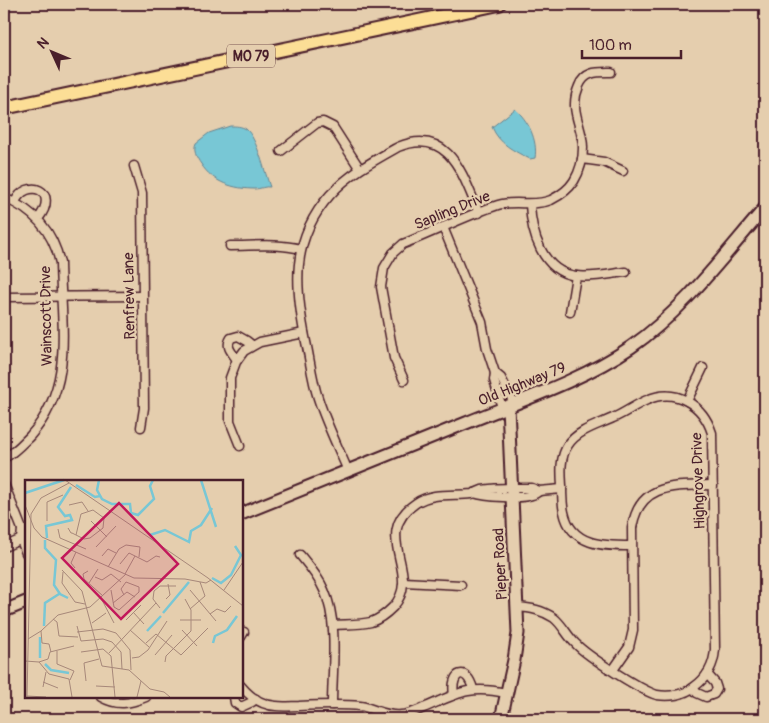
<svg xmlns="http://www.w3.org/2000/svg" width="769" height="723" viewBox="0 0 769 723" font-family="Pangolin,sans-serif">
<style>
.water{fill:#78c7d5;stroke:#668491}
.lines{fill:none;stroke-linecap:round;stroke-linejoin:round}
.stream{stroke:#668491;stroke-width:2}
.river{stroke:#78c7d5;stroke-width:12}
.street-casing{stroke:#4a1f2b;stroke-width:11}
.secondary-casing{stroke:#4a1f2b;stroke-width:15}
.primary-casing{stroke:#4a1f2b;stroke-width:16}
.street{stroke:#e5ceae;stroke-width:8}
.secondary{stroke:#e5ceae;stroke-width:11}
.primary{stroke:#fcde96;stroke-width:12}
.labels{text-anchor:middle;stroke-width:4.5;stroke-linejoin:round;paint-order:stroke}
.shield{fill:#e5ceae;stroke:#785452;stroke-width:1}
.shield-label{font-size:14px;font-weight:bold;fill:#4a1f2b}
.street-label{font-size:15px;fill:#4a1f2b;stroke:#e5ceae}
.inset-river{fill:none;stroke:#78c7d5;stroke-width:2.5}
.inset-road{fill:none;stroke:#a7887a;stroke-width:1}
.view{fill:#c2185b;fill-opacity:0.15;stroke:#c2185b;stroke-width:2.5}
.inset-edge{fill:none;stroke:#4a1f2b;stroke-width:2.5}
</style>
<rect width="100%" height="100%" fill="#e5ceae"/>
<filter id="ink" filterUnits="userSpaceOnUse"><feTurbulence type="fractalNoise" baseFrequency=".02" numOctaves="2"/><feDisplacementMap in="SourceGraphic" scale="10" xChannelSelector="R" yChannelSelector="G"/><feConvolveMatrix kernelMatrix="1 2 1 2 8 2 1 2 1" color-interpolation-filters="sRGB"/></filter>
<g filter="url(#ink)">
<g class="water">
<path d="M515 109C528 120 538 140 535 158L530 159C514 151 499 144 492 127Z"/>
<path d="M230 126C236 126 241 126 246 129 257 138 265 173 270 187 265 186 260 189 255 189 234 189 213 183 201 164 196 157 193 150 196 143L209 133Z"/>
</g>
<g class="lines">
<path class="stream" d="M402 4 403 9"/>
<path class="river" d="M4 7 7 4"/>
<g class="street-casing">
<g id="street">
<path d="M281 151 317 123 323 122 333 127 360 169"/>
<path d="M582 159 604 162 623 171"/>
<path d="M134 166 142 193 144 408 141 427"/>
<path d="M4 198C34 210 53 231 60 263 61 325 75 386 30 436 22 444 14 453 4 458"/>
<path d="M15 202C27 177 61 190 38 219"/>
<path d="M530 204C531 232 542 272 576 276 592 278 610 274 626 272"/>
<path d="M443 227 482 322 487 349 495 373 494 380 502 408"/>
<path d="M230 246C254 246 278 243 301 249"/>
<path d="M4 297 142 296"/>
<path d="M570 312 576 276"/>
<path d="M237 360C232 352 225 347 231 338L238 336 247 341 252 345"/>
<path d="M495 373 501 378 514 403"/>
<path d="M404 380 394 358 381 287 384 268 393 253 403 244C434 232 467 215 498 205 515 200 534 207 551 200 559 196 569 189 574 181 580 171 583 160 583 148 583 125 568 111 579 86 585 71 597 72 611 72"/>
<path d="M687 401 703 368"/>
<path d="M240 446 230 421V378L236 362 244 351 260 342 304 333"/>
<path d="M348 471C338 447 326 423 318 398 312 380 310 360 306 342 295 288 290 240 330 195 349 174 373 161 398 147 450 126 463 176 479 213"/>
<path d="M4 484 22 529 26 532"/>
<path d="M474 493C485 497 521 499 532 495 534 495 538 492 539 491"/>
<path d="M22 529 21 540 26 553"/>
<path d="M4 547 24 538"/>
<path d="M300 555C309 566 318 576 324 590 339 623 332 669 332 705"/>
<path d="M404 582 461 585"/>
<path d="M517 607C531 608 542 610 554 618 563 625 567 636 576 644 587 656 642 691 657 695 669 697 684 695 694 687 707 678 714 665 715 649L712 433C703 405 676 387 647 400 635 405 625 413 613 418 598 425 578 430 568 445 560 457 561 471 562 486 562 494 562 504 564 512 571 546 604 546 631 546"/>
<path d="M333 625C345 624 359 625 371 622 380 619 386 614 393 607 424 573 369 535 416 503 432 492 453 496 472 494 476 493 479 491 482 490 496 487 517 488 532 488L539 491 562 489"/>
<path d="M241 637 244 632"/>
<path d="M613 670 629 647 633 630 632 528C639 482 676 486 713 485"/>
<path d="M241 686C250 697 262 705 276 706 284 707 292 706 299 706 319 705 340 704 360 706 374 708 386 717 401 715 409 715 418 710 426 707 458 693 470 685 506 693"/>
<path d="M693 688 697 693 706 697 714 694 717 689 715 683 707 674"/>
<path d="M454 695C450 671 467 666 473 689"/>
<path d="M101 697C117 706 129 704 146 697"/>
<path d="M234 697 235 703 241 707 252 702 256 699"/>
</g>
</g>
<g class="secondary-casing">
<g id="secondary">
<path d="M241 514C316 484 391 453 466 423 520 401 583 380 631 347 682 312 725 254 765 208"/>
<path d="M4 611 26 602"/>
<path d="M501 719 514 660 518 633 508 406"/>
</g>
</g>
<g class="primary-casing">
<path id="primary" d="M4 108 499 4"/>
</g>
<use href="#street" class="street"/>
<use href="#secondary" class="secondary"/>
<use href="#primary" class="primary"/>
</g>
</g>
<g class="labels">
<rect class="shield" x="227" y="44.5" width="48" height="23" rx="4"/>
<g class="shield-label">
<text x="251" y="61">MO 79</text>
</g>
<g class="street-label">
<text transform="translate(452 210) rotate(-22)" y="5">Sapling Drive</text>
<text transform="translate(129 296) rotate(-91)" y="5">Renfrew Lane</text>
<text transform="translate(46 316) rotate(-91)" y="5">Wainscott Drive</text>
<text transform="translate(522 384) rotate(-22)" y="5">Old Highway 79</text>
<text transform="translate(698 481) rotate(-92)" y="5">Highgrove Drive</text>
<text transform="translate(500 564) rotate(-93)" y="5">Pieper Road</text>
</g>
</g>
<g transform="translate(25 480)">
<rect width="218" height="218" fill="#e5ceae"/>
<path class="inset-river" d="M74 0 72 10 77 19 87 24H105L106 33 113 35 129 19 125 6 128 0M176 0 191 47M51 5 70 17 75 16M0 13 39 0M125 55 140 50 164 62 166 51 176 45 187 28M22 58 21 46 47 40 45 35 40 36 33 27 46 7M20 60V68L31 80 29 105 35 114 43 118M187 98 196 103 206 95 216 75 210 66M138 133 164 102M19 146 20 123 34 114M122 151 136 136M188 163 190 156 202 150 212 136M15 178V157M20 184 26 190 44 193"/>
<path class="inset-road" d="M40 0 183 98 218 126M0 25 9 48 17 57 109 98 160 99 181 103 186 100M44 25 57 22 63 31M22 41V22L38 15M66 41 82 57M43 48 46 53H47L59 59 65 58 78 48 79 38 68 30 56 34 51 55M33 49 35 58 61 69M71 67 91 46M77 76 83 69 91 73M95 84 104 73 122 82 131 76 135 77M83 87 94 69 101 65 115 67 114 77M50 88 46 83 51 72M37 90 57 111 77 186 104 190 125 209 139 212 145 217M63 91 58 94 59 99 78 116M38 92 37 103 50 122 60 124M100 94 110 76M70 97 77 100 86 94 96 102M64 103 73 89M86 110 89 127 94 130 114 112V107L101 102 96 109 99 115M165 110 191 141M199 110 218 82M141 119 145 115 143 104M77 120 89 143M88 123 102 112 110 117M135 128 128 119 129 111 135 106H151M165 129 180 116 175 102M108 132 119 144M185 134 192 129 200 132 206 126M28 139 32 142 34 156 53 157M101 140 116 125M155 140H176M67 143 81 133M52 146 56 161 78 159 87 162 96 172 97 189M105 150 124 167M157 150 172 166M16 151 17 163 24 164 26 172M52 152 78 149 91 153 105 170 106 190M3 159 16 151 33 135 65 127 101 94M121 163 131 154 156 175 183 148M32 171V184L49 191 45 200M56 172 78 169 86 176 90 217M84 173 131 123M130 175 147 155M107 178 114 177 123 170 142 141M0 181 14 182 24 194 44 199 47 217M14 182 23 179 25 172 49 166M140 182 141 176 166 151V130L160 119M61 201 59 183 74 179M18 202 33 208M71 206 90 207M18 207 21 192M2 216 21 217M2 217 6 34 16 18 44 3M112 217 116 201"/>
<path class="view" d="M94 23 153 84 96 139 37 78Z"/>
<rect width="218" height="218" class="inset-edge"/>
</g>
<rect width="769" height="723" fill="none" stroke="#e5ceae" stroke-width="20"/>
<rect x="10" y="10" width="749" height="703" fill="none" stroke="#4a1f2b" stroke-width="2" filter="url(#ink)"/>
<g transform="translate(52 52) rotate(314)" stroke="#e5ceae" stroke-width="4" paint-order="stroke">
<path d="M0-4L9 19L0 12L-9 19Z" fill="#4a1f2b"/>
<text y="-8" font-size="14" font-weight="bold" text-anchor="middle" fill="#4a1f2b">N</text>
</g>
<path d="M582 50v8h99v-8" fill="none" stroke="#4a1f2b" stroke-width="2.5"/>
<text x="589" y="50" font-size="15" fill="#4a1f2b" stroke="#e5ceae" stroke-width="4" paint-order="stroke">100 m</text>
</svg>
